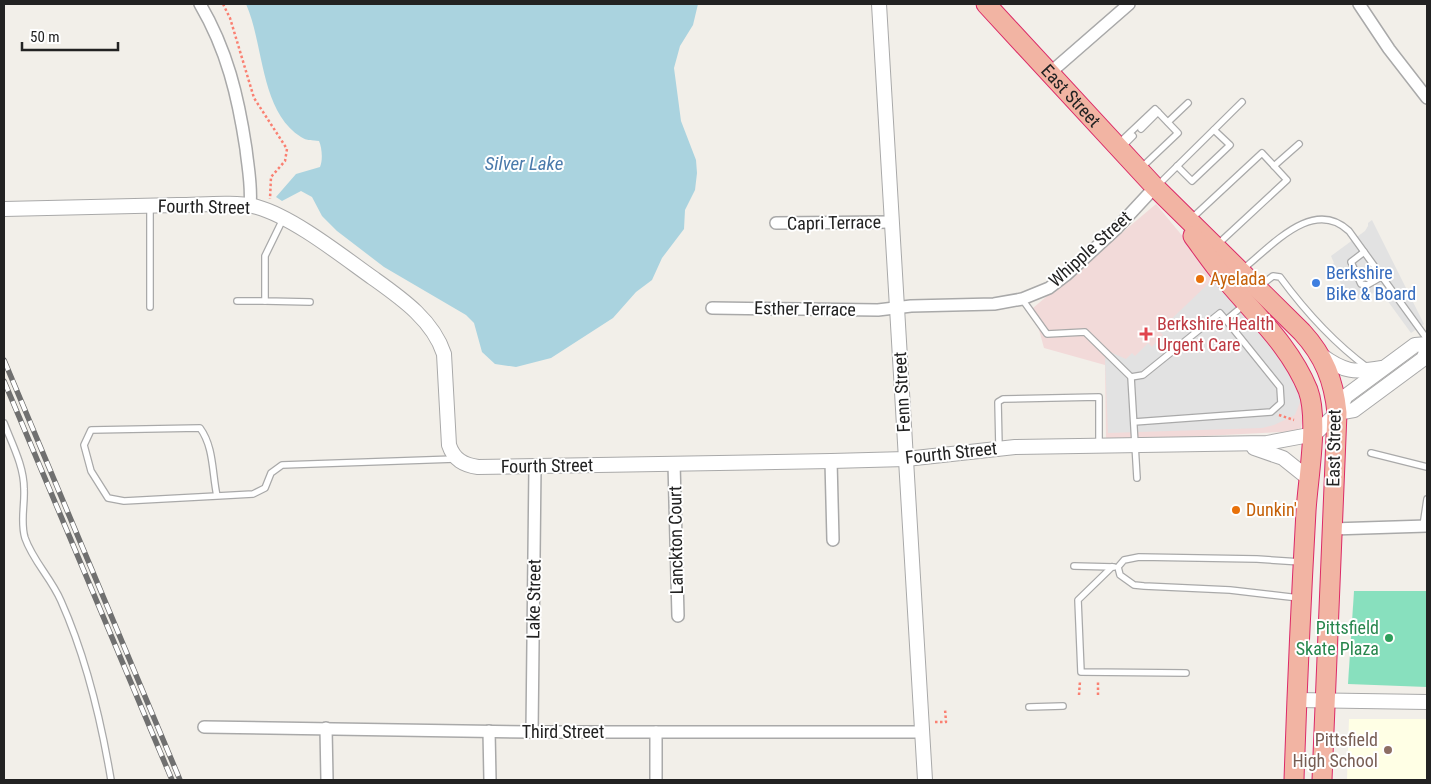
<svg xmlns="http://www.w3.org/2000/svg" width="1431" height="784" viewBox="0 0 1431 784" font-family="'Roboto Condensed',sans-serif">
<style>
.commercial{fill:#f2dad9}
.education{fill:#ffffe5}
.pitch{fill:#88e0be}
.parking{fill:#e2e2e2}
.water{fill:#aad3df}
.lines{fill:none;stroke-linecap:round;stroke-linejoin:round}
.service-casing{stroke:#a9a9a9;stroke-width:8}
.minor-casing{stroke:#a9a9a9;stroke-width:14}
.tertiary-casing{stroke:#a9a9a9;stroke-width:16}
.trunk-casing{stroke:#dc2a67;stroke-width:21}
.path{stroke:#fa8072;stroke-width:2.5;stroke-dasharray:2.5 2.5;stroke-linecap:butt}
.service{stroke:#fff;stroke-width:5.5}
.minor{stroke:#fff;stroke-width:11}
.tertiary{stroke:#fff;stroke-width:14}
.trunk{stroke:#f2b4a3;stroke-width:19}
.rail-casing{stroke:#707070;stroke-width:5.5}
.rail{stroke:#fff;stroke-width:4;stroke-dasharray:11;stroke-linecap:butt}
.food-dot{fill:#e8710a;stroke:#fff;stroke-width:2}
.shop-dot{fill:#3f7fe0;stroke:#fff;stroke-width:2}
.health-dot{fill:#e0444e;stroke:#fff;stroke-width:2}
.leisure-dot{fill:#2e9e5b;stroke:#fff;stroke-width:2}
.education-dot{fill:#8d6e63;stroke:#fff;stroke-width:2}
.labels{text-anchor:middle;stroke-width:4;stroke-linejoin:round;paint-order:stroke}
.street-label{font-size:18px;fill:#222;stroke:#fff}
.shop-label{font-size:18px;fill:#366cbe;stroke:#fff;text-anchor:start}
.food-label{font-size:18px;fill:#c56008;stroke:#fff;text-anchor:start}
.health-label{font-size:18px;fill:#be3a42;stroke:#fff;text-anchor:start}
.leisure-label{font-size:18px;fill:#27864d;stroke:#fff;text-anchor:end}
.education-label{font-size:18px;fill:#785e54;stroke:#fff;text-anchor:end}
.water-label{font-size:19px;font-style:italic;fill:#4a7aab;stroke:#fff}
</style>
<rect width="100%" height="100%" fill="#f2efe9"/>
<path class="commercial" d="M1156 204 1288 364 1306 407 1300 431 1106 441 1105 365 1044 348 1033 308Z"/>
<path class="education" d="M1349 719H1427V780H1347Z"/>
<path class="pitch" d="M1354 591H1427V687L1348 684Z"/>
<g class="parking">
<path d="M1372 220 1424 324 1411 333 1379 289 1364 299H1355L1345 291 1331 265 1334 263 1331 256 1365 231 1368 226V223Z"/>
<path d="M1213 276 1269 334 1299 389 1300 402 1295 415 1274 425 1262 428 1108 433 1105 359 1110 352 1126 359 1132 353 1135 356 1148 343 1152 347 1163 335 1159 331 1211 281Z"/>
</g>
<path class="water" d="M246 4H698L693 25 680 46 674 68 681 121 696 160 697 173 695 190 685 210 684 229 662 258 652 280 636 292 613 318 551 358 516 367 495 364 482 352 474 323 466 315 384 267 337 231 322 216 312 197 301 191 282 201 276 197 296 174 320 167C323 160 322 148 319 141 312 140 307 141 301 137 260 111 264 44 246 4Z"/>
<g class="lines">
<g class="service-casing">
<g id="service">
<path d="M1168 122 1188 103"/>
<path d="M1141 129 1158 112"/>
<path d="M1118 144 1155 109 1178 133 1141 168"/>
<path d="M1122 147 1133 136"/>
<path d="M1177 166 1192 181 1230 145 1214 130"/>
<path d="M1274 166 1299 144"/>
<path d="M1157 186 1242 102"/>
<path d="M150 207V307"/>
<path d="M283 219 265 256V301L310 302"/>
<path d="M1191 219 1262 153 1287 180 1218 244"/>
<path d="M1364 252 1351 262 1361 284 1367 285 1381 277"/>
<path d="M1243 269C1272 246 1313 197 1349 231L1427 339"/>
<path d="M1260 286 1273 276 1280 277C1305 311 1334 343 1368 368"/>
<path d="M1022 299 1047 334 1085 332 1131 377 1137 478"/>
<path d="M237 301H265"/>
<path d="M1131 377 1143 375 1220 313 1226 320"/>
<path d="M1134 422 1271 412 1281 403 1280 387 1226 320 1244 305"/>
<path d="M4 423C12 444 24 466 24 489 25 505 20 522 25 538 33 561 51 578 61 601 86 657 101 720 111 780"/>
<path d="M999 447 998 402 1003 399 1099 397V445"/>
<path d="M1371 453 1427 467"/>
<path d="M217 496 124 501 108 498 91 471 84 445 91 430 200 428C214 447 212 473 217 496L253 494 265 488 271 473 282 465 455 459"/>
<path d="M1423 526 1427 499"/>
<path d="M1074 566 1114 567"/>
<path d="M1112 567 1078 600 1081 672 1186 673"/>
<path d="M1299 598 1230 590 1144 586 1134 585 1120 575 1118 567 1124 560 1139 557 1257 559 1301 562"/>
<path d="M1029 707 1063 706"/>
</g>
</g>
<g class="minor-casing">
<g id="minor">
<path d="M200 4C227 50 238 96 246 149 248 168 252 186 250 206"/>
<path d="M1359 4 1389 49 1427 98"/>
<path d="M1051 72 1129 4"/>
<path d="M776 223 892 222"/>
<path d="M712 308 878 310 911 306 994 304 1022 299 1049 288 1066 275 1117 228 1155 187"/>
<path d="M831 461 833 540"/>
<path d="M674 463 678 616"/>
<path d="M1332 529 1427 526"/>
<path d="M204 727 532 732H922"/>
<path d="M326 728 327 780"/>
<path d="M489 731 490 780"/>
<path d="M532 732 535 466"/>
<path d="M656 732V780"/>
</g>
</g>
<g class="tertiary-casing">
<g id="tertiary">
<path d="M879 4 925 780"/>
<path d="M4 209C62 208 120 206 178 205 201 205 235 201 257 207 293 217 342 256 373 278 401 298 433 320 444 354L449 445C454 460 464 465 478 467L831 461 906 459 1015 447 1267 443 1304 436 1318 431 1337 413 1346 396 1415 345 1427 344"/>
<path d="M1321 355C1344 372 1354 373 1382 368"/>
<path d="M1337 413 1354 410 1423 359 1427 351"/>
<path d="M1254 448 1283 458 1308 478"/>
<path d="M1296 700 1427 702"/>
</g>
</g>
<g class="trunk-casing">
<g id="trunk">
<path id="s1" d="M986 4 1155 187 1302 332C1324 356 1334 381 1337 413L1322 780"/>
<path d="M1193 236C1204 251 1215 267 1227 281 1257 317 1290 346 1308 390 1319 420 1308 478 1306 511 1301 601 1297 690 1294 780"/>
</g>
</g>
<g class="path">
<path d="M223 4 230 18 254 98 287 149 285 161 271 177 270 199"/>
<path d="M1279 415 1294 420"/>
<path d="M1079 695 1080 681"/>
<path d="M1098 695V681"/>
<path d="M935 722H946L945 709"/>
</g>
<use href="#service" class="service"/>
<use href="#minor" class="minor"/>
<use href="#tertiary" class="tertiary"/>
<use href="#trunk" class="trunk"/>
<g class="rail-casing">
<g id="rail">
<path d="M4 360 180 780"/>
<path d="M4 381 172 780"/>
</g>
</g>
<use href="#rail" class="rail"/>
</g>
<g class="food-dot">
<circle cx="1200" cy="279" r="5"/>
<circle cx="1236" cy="510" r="5"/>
</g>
<circle class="shop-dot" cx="1316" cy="283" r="5"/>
<path class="health-dot" d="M1143.5 326.5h5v5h5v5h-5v5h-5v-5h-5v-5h5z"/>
<circle class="leisure-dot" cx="1389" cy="638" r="5"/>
<circle class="education-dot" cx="1388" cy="750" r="5"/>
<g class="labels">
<g class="street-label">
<text dy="6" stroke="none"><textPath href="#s1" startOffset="125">East Street</textPath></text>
<text transform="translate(204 207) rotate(1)" y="6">Fourth Street</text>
<text transform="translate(834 223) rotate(-1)" y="6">Capri Terrace</text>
<text transform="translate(1090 249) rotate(-42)" y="6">Whipple Street</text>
<text transform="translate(805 309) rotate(1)" y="6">Esther Terrace</text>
<text transform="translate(902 392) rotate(-93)" y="6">Fenn Street</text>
<text transform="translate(1334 448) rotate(-89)" y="6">East Street</text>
<text transform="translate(951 453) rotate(-6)" y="6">Fourth Street</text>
<text transform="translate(547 466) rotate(-1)" y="6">Fourth Street</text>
<text transform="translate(676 540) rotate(-91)" y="6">Lanckton Court</text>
<text transform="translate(534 599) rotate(-89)" y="6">Lake Street</text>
<text x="563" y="738">Third Street</text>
</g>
<g class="shop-label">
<text x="1326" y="279">Berkshire<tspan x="1326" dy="21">Bike &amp; Board</tspan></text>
</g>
<g class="food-label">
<text x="1210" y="285">Ayelada</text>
<text x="1246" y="516">Dunkin'</text>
</g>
<g class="health-label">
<text x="1157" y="330">Berkshire Health<tspan x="1157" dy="21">Urgent Care</tspan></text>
</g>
<g class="leisure-label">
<text x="1379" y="634">Pittsfield<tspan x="1379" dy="21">Skate Plaza</tspan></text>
</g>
<g class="education-label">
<text x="1378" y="746">Pittsfield<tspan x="1378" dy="21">High School</tspan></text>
</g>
<g class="water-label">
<text x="524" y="170">Silver Lake</text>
</g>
</g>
<rect width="1431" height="784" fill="none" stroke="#222222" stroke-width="10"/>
<path d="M22 42v8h96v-8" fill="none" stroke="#222222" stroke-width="2.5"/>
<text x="30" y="42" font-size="15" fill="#222222" stroke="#ffffff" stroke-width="4" paint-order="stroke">50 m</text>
</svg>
